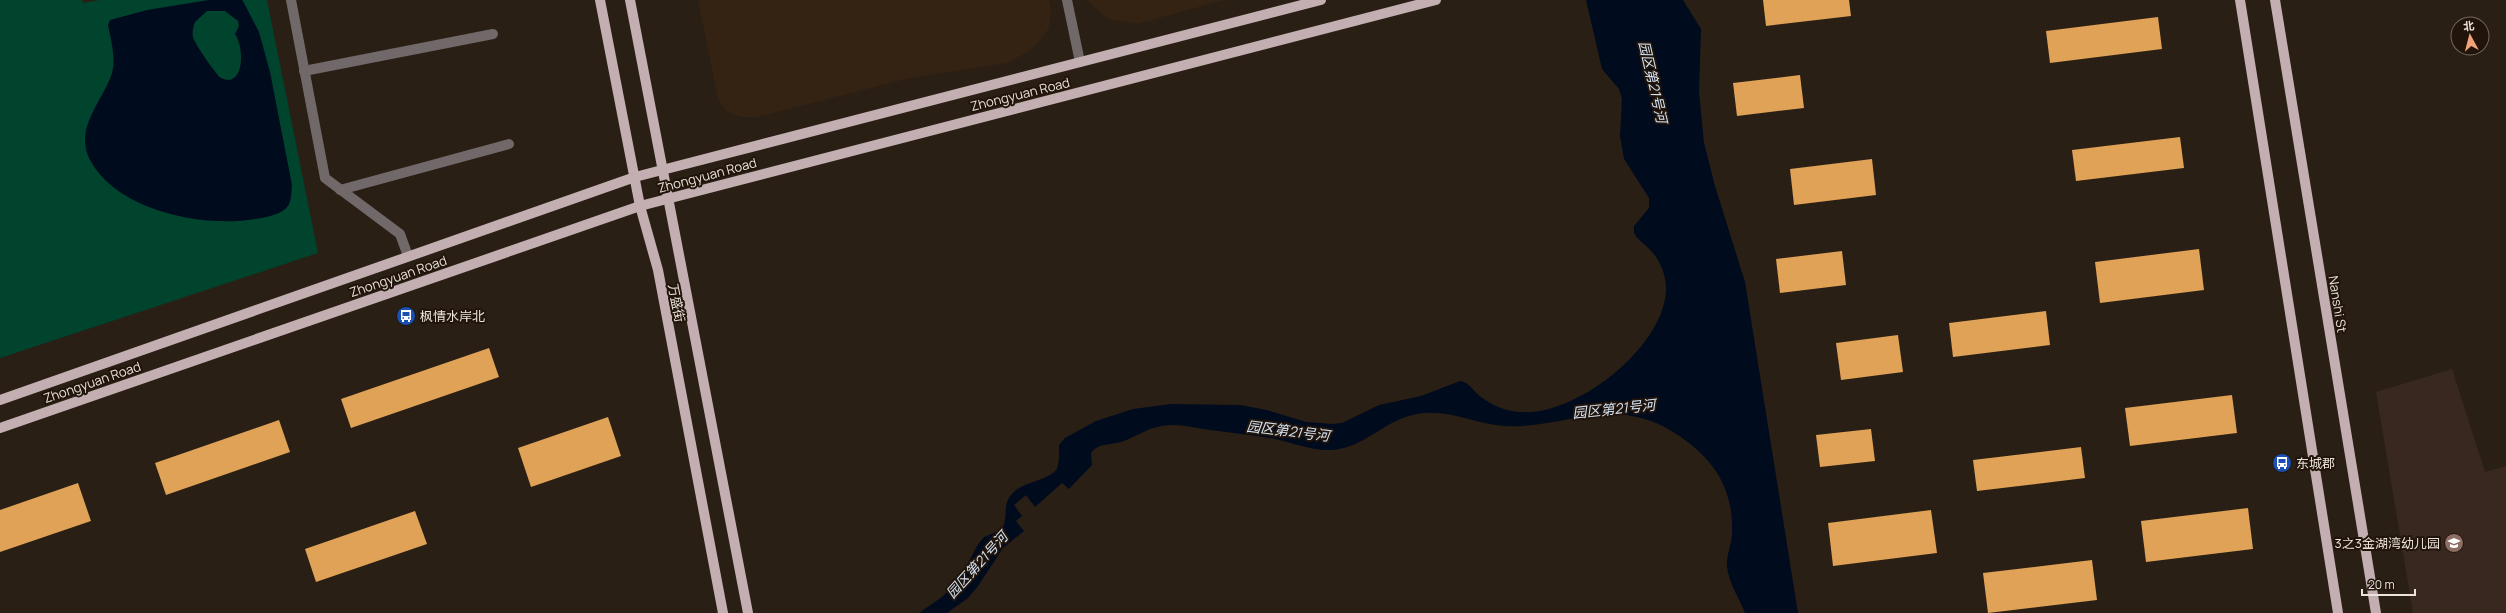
<svg xmlns="http://www.w3.org/2000/svg" width="2506" height="613" viewBox="0 0 2506 613" font-family="Manrope,'Noto Sans SC',sans-serif">
<style>
.built{fill:#342313}
.education{fill:#392820}
.green{fill:#00442e}
.water{fill:#000b1d;fill-rule:evenodd}
.building{fill:#dfa257}
.lines{fill:none;stroke-linecap:round;stroke-linejoin:round}
.minor{stroke:#716869;stroke-width:10}
.major{stroke:#c3afb2;stroke-width:10}
.labels{text-anchor:middle;stroke-width:4;stroke-linejoin:round;paint-order:stroke}
.street-label{font-size:13px;fill:#eae2db;stroke:#21150b}
.poi-label{font-size:13px;fill:#eae2db;stroke:#21150b;text-anchor:start}
.water-label{font-size:14px;font-style:italic;fill:#d4e4f6;stroke:#21150b}
</style>
<rect width="100%" height="100%" fill="#2a1f14"/>
<g class="built">
<path d="M698 0H1049L1051 9 1049 28 1040 40 1028 52 1007 63 910 78 757 117H740L726 111 718 99Z"/>
<path d="M1086 0H1224L1137 24 1109 19Z"/>
</g>
<path class="education" d="M2452 369 2485 472 2506 466V613H2413L2376 392Z"/>
<path class="green" d="M0 0H82L83 3 100 0H267L318 253 0 358Z"/>
<g class="water">
<path d="M209 0H242L244 3 259 32 270 72 292 185C291 194 292 205 284 210 277 215 264 218 255 219 203 228 117 211 90 160 74 129 101 103 111 76 117 60 111 41 108 25L110 20 147 10ZM207 11H225L238 21 239 26 235 34C245 48 244 89 221 78 217 76 194 43 193 37 192 32 193 27 195 22Z"/>
<path d="M1586 0H1683L1701 29 1699 92 1704 143 1715 186 1745 282 1798 613H1745C1739 598 1729 583 1727 567 1726 556 1731 547 1732 535 1734 487 1713 457 1673 432 1614 395 1564 429 1505 426 1475 424 1447 408 1417 414 1386 419 1363 449 1331 450 1313 451 1293 443 1275 439 1254 435 1232 433 1210 430 1194 428 1178 423 1162 426 1148 428 1137 436 1124 441 1113 445 1097 443 1091 453L1092 465 1069 489 1062 483 1035 507 1026 495 1014 505 1022 516 1016 521 1024 531 1003 548 978 586 968 598 947 613H919L942 597 959 581 977 546 984 537 1001 530C1009 519 1002 505 1011 495 1023 480 1045 483 1057 469L1059 460V445L1065 438 1096 421 1133 409 1171 404 1240 405 1267 410 1306 422 1333 424 1342 423 1379 405 1421 396 1460 381C1469 382 1474 392 1481 397 1493 406 1508 412 1523 412 1578 415 1668 344 1666 286 1665 271 1658 256 1646 246 1642 242 1637 239 1634 233V226L1649 208V198L1624 159 1620 136 1622 99 1619 89 1602 69Z"/>
</g>
<g class="building">
<path d="M1763 0H1849L1851 16 1766 26Z"/>
<path d="M2158 17 2162 49 2050 63 2046 31Z"/>
<path d="M1800 75 1804 108 1737 116 1733 83Z"/>
<path d="M2180 137 2184 168 2076 181 2072 150Z"/>
<path d="M1872 159 1876 195 1794 205 1790 169Z"/>
<path d="M2199 249 2204 290 2100 303 2095 262Z"/>
<path d="M1842 251 1846 285 1780 293 1776 259Z"/>
<path d="M2046 311 2050 345 1953 357 1949 323Z"/>
<path d="M1898 335 1903 372 1841 380 1836 343Z"/>
<path d="M489 348 499 377 351 428 341 399Z"/>
<path d="M2232 395 2237 433 2130 446 2125 408Z"/>
<path d="M608 417 621 456 531 487 518 448Z"/>
<path d="M279 420 290 452 166 495 155 463Z"/>
<path d="M1871 429 1875 461 1820 467 1816 435Z"/>
<path d="M2081 447 2085 478 1977 491 1973 460Z"/>
<path d="M78 483 91 521 0 552V510Z"/>
<path d="M2248 508 2253 549 2146 562 2141 521Z"/>
<path d="M1931 510 1937 553 1833 566 1828 523Z"/>
<path d="M415 511 427 544 316 582 305 549Z"/>
<path d="M2092 560 2097 600 1988 613 1983 573Z"/>
</g>
<g class="lines">
<g class="minor">
<path d="M291 0 325 178 400 234 408 256"/>
<path d="M1067 0 1080 62"/>
<path d="M304 71 493 34"/>
<path d="M340 190 509 144"/>
</g>
<g class="major">
<path d="M600 0 640 206 658 270 723 613"/>
<path d="M630 0 748 613"/>
<path d="M2240 0 2338 613"/>
<path d="M2275 0 2376 613"/>
<path d="M0 400 635 177 1321 0"/>
<path d="M0 428 640 206 1436 0"/>
</g>
</g>
<defs>
<g id="bus-disc" transform="scale(1)"><circle r="9.5" fill="#1a4fb4" stroke="#21150b"/><path d="M-5-6H5V4H4V6H2V4H-2V6H-4V4H-5ZM-3.5-4V0h7V-4ZM-3.5 1.2v1.5H-2V1.2ZM2 1.2v1.5H3.5V1.2Z" fill="#fff"/></g>
<g id="school-disc" transform="scale(1)"><circle r="9.5" fill="#8d6e63" stroke="#21150b"/><path d="M0-5L7-2L0 1L-7-2ZM-4 1L0 2.5L4 1V4Q0 6-4 4Z" fill="#fff"/></g>
</defs>
<g fill-rule="evenodd">
<use href="#bus-disc" x="406" y="316"/>
<use href="#bus-disc" x="2282" y="463"/>
<use href="#school-disc" x="2454" y="543"/>
</g>
<g class="labels">
<g class="street-label">
<text transform="translate(1020 94) rotate(-14)" y="5">Zhongyuan Road</text>
<text transform="translate(707 175) rotate(-15)" y="5">Zhongyuan Road</text>
<text transform="translate(398 276) rotate(-19)" y="5">Zhongyuan Road</text>
<text transform="translate(677 303) rotate(79)" y="5">万盛街</text>
<text transform="translate(2338 304) rotate(81)" y="5">Nanshi St</text>
<text transform="translate(92 382) rotate(-19)" y="5">Zhongyuan Road</text>
</g>
<g class="poi-label">
<text x="420" y="321">枫情水岸北</text>
<text x="2296" y="468">东城郡</text>
<text x="2440" y="548" text-anchor="end">3之3金湖湾幼儿园</text>
</g>
<g class="water-label">
<text transform="translate(1653 82) rotate(77)" y="5">园区第21号河</text>
<text transform="translate(1614 409) rotate(-6)" y="5">园区第21号河</text>
<text transform="translate(1288 431) rotate(7)" y="5">园区第21号河</text>
<text transform="translate(977 565) rotate(-48)" y="5">园区第21号河</text>
</g>
</g>
<g transform="translate(2470 36) rotate(353)"><circle r="19" fill="#21150b" stroke="#71675e"/>
<path d="M0-3L7 15L0 10L-7 15Z" fill="#f0a279"/>
<text y="-6" font-size="11" font-weight="bold" text-anchor="middle" fill="#eae2db">北</text>
</g>
<path d="M2362 589v6h53v-6" fill="none" stroke="#eae2db" stroke-width="2"/>
<text x="2368" y="589" font-size="12" fill="#eae2db" stroke="#21150b" stroke-width="3" paint-order="stroke">20 m</text>
</svg>
